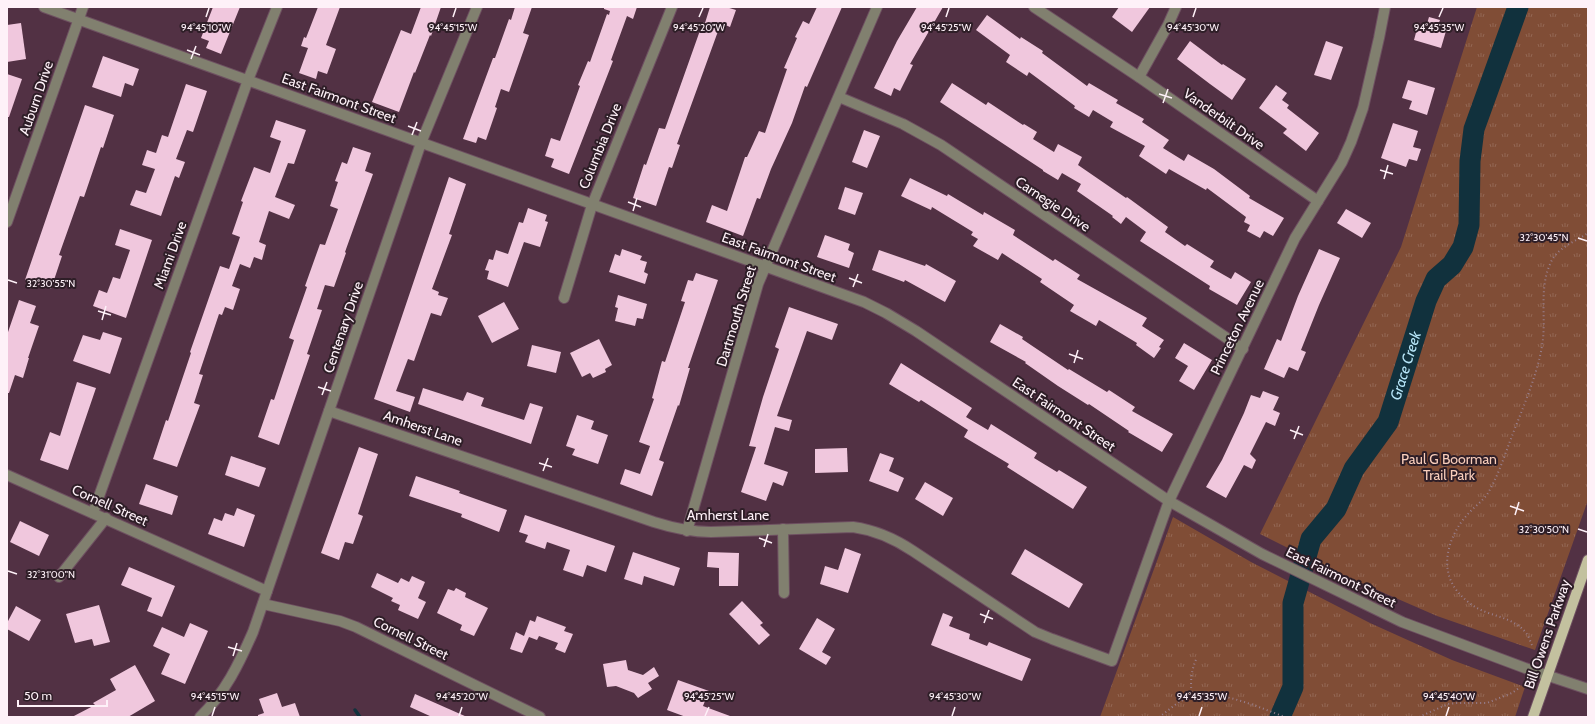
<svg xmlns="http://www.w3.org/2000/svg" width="1595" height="724" viewBox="0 0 1595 724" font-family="Cabin,sans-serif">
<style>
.park{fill:url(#park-tufts)}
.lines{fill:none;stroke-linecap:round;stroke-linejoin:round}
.stream{stroke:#11313d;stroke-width:3.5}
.river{stroke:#11313d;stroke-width:21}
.building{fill:#f0c7dd}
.minor-casing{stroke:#6e5061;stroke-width:12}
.major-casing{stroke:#6e5061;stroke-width:12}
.path{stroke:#987f8d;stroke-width:2;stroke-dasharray:1 3;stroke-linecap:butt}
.minor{stroke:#81806f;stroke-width:10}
.major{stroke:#c3c19f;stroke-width:10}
.ticks{fill:none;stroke:#fef1f8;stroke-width:1.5}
.labels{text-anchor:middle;stroke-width:4;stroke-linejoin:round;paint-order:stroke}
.street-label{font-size:14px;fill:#fef1f8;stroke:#2e1e27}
.park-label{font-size:14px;fill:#f9cebb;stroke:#2e1e27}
.water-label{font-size:15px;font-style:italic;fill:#b7e6f9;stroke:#2e1e27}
.ticks-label{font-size:10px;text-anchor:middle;fill:#fef1f8;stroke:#2e1e27;stroke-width:4;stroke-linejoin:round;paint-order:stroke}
</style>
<defs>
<pattern id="park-tufts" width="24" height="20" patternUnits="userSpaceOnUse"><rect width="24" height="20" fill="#804d36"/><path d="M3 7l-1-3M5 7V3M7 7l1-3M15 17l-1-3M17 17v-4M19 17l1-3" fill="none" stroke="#936754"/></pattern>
</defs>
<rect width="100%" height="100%" fill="#523144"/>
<g class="park">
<path d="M1477 7H1588V500L1535 650 1437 616 1336 572 1260 534 1401 247Z"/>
<path d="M1173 517 1251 562 1370 623 1452 660 1525 687 1515 717H1100Z"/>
</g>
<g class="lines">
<path class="stream" d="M355 710 360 717"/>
<path class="river" id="s1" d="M1280 717 1293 687V603L1311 539 1336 509 1354 469 1388 422 1426 301 1436 279 1452 265 1463 247 1469 225 1470 161 1474 129 1518 7"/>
</g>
<g class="building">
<path d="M213 7H240L221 54 206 48 209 41 201 38Z"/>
<path d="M318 7H340L326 45 336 49 327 74 318 71 316 79 299 73 308 48 301 46 304 37 306 38Z"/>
<path d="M421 7H441L431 36 430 35 415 73 414 72 399 112 372 102 401 30 411 34Z"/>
<path d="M515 7H532L523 33 529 35 509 92 501 89 495 107 497 108 486 140 478 137 476 143 463 139 493 58H495L509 19 511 20Z"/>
<path d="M604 7H637L633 19 627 16 611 60 613 61 569 174 551 167 554 159 545 156 551 138 560 141 580 86 578 85 588 61 590 62 607 14 609 15 610 11 604 9Z"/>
<path d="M710 7H726L736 10 730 27 721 23 677 144 680 145 672 168 669 167 656 206 633 198 644 164 646 165 659 128 665 129 703 22 705 23Z"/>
<path d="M817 7H842L807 87 805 86 792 123 771 169 760 199 757 198 743 236 706 222 712 205 727 211 745 157H747L759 131 765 133 787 69 784 68 797 38 795 37 803 21 809 24Z"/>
<path d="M917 7H943L910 64 913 65 900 91 894 88 891 96 874 88 897 41Z"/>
<path d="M1119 7H1150L1132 32 1112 17Z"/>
<path d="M987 15 1020 39 1021 37 1043 51 1042 53 1087 86 1089 83 1118 100 1116 103 1144 119 1142 122 1169 140 1163 148 1184 161 1188 154 1214 169 1250 196 1249 198 1284 218 1273 236 1264 231 1260 238 1247 231 1250 225 1244 222 1246 217 1207 188 1206 190 1169 169 1166 174 1139 156 1145 146 1110 127 1113 122 1093 110 1089 117 1074 108 1075 106 1029 72 1027 76 1006 62 1010 55 976 30Z"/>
<path d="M1429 17 1440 20 1437 28 1446 31 1441 48 1414 40 1418 25 1426 27Z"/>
<path d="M21 23 26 59 7 62V25Z"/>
<path d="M1190 41 1222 65 1223 64 1246 79 1232 100 1210 84 1177 59Z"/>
<path d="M1326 41 1343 47 1331 80 1314 75Z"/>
<path d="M103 56 139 69 133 86 125 83 121 97 92 87Z"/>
<path d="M7 74 22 79 9 117H7Z"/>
<path d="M1408 80 1435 88 1427 115 1409 109 1412 101 1402 98Z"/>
<path d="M952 83 986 105 988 102 1023 125 1024 124 1037 132 1033 139 1054 152 1058 144 1082 157 1078 165 1126 198 1127 197 1168 227 1165 232 1185 246 1187 244 1214 261 1210 267 1231 279 1235 272 1251 282 1237 305 1209 289 1210 286 1140 241 1146 232 1126 217 1121 224 1112 217 1113 216 1077 191 1081 184 1062 173 1058 180 1043 171V170L940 102Z"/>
<path d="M186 84 207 91 193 132 187 130 176 159 185 162 179 178 175 176 161 216 130 205 136 190 146 193 155 169 142 165 147 150 156 153 162 135 168 137Z"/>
<path d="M1276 85 1287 93 1282 100 1289 105 1287 108 1319 133 1306 151 1283 133 1287 129 1259 108Z"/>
<path d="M85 105 114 115 103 148 101 147 84 197 80 196 59 255 62 256 51 289 25 280Z"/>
<path d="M276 120 306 130 294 164 288 163 275 197 295 205 289 219 269 211 259 242 266 245 262 260 254 257 250 268 240 264 232 286 240 289 233 310 225 307 222 315 219 314 199 374 203 375 194 403 200 405 177 467 153 459 166 420 168 421 191 353 190 352 220 266 229 269 240 237 232 234 243 202 241 201 254 167 270 173 281 141 270 137Z"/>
<path d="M1393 123 1418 131 1413 147 1421 149 1417 161 1409 159 1406 167 1381 158Z"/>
<path d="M864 130 880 136 867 168 852 162Z"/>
<path d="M353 147 371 153 365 171 373 174 345 252 346 253 334 287 325 285 317 309 322 310 307 354 310 355 279 445 258 437 271 399 274 400 294 340 289 338 307 287 305 286 320 244 325 245 338 209 330 206 338 182 335 181 342 162 347 164Z"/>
<path d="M449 177 466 184 449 234 452 235 432 289 439 292 438 295 448 298 441 316 431 313 414 361 408 359 396 391 415 397 410 412 374 399Z"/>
<path d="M910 178 947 196 948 194 983 215 984 212 1015 230 1013 235 1053 261 1055 259 1080 275 1077 279 1147 318 1142 326 1164 340 1159 347 1161 348 1154 358 1136 345 1137 343 1099 320 1096 326 1070 311 1074 305 1040 282 1042 279 1002 253 998 260 973 246 978 239 971 235 973 232 932 207 931 210 901 196Z"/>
<path d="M845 187 863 193 855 215 838 209Z"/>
<path d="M528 208 547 215 545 221 548 222 540 247 524 242 508 287 487 279 489 271 485 270 489 259 493 260 496 250 508 254 519 222 523 223Z"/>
<path d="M1346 209 1371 223 1362 238 1337 223Z"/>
<path d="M120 229 152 240 126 318 93 306 99 290 107 293 113 277 120 279 130 250 115 245Z"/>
<path d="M825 235 850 244 848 250 854 253 849 268 817 257Z"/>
<path d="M622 249 642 256 640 260 647 262 644 272 648 274 645 284 609 272 615 254 620 256Z"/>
<path d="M1319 249 1340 258 1319 305 1301 350 1306 352 1298 371 1289 367 1284 378 1264 369 1277 339 1281 341 1298 296Z"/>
<path d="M879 250 925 266 926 264 956 281 945 302 905 280 904 282 872 270Z"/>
<path d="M696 273 718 280 688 368H690L679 406 678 405 659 460 664 462 652 496 620 484 625 469 640 474 650 446 639 442 654 399 652 398 662 361 665 362 685 302 681 301 688 280 693 281Z"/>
<path d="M618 295 647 304 643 319 637 318 635 326 615 321 618 308 615 307Z"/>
<path d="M19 300 36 306 30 323 39 326 28 358H29L23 378 15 375 9 393H7V335Z"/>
<path d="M504 302 519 329 492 343 478 316Z"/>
<path d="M789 307 838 324 832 340 807 331 777 416 792 420 789 431 775 427 764 464 788 472 783 486 773 482 766 501 741 492 756 447 749 446 763 397 779 349 775 347Z"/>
<path d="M1000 324 1023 337 1022 339 1068 370 1069 369 1107 392 1109 390 1135 407 1132 411 1173 434 1162 452 1128 432 1129 431 1089 404 1088 405 1058 386 1025 363 1026 362 990 342Z"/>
<path d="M103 332 122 338 110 374 73 361 83 335 100 340Z"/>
<path d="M599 339 612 365 605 369 606 372 593 378 590 373 582 377 570 353Z"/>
<path d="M1184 343 1212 360 1194 390 1179 381 1188 366 1175 358Z"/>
<path d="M532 345 561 352 556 373 527 366Z"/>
<path d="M901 363 972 408 966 417 988 430 991 424 1037 453 1034 458 1057 472 1059 470 1087 487 1073 509 1007 467 1009 464 964 437 968 430 921 400 919 402 889 384Z"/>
<path d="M77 382 96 388 68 470 40 460 50 432 60 436Z"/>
<path d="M423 388 463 401 467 392 484 398 481 406 524 420 530 403 543 407 531 444 418 404Z"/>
<path d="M1263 391 1279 397 1273 410 1280 413 1275 426 1266 422 1250 454 1256 460 1252 469 1244 465 1226 498 1206 487 1222 460 1244 413 1251 395 1260 398Z"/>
<path d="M577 415 594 421 591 429 608 435 598 464 572 455 575 449 566 446Z"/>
<path d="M359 447 378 454 358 514 363 516 353 544 345 542 339 560 321 553Z"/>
<path d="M847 448 848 472 815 473V449Z"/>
<path d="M880 453 894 458 889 471 904 478 898 492 869 481Z"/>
<path d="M231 456 266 468 259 487 225 475Z"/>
<path d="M416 476 460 491 459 493 507 510 499 532 461 517 462 514 409 496Z"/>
<path d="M925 482 953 498 943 516 915 499Z"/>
<path d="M146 484 178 496 172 515 139 504Z"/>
<path d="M237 508 255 515 244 547 208 534 214 518 222 521 225 513 234 516Z"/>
<path d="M525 515 615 546 606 572 587 565 583 577 563 570 570 550 547 542 545 549 525 542 528 535 519 532Z"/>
<path d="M20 521 49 535 39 556 10 542Z"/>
<path d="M845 548 861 554 848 593 820 584 825 566 838 570Z"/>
<path d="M1025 549 1083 584 1069 608 1011 574Z"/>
<path d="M633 552 680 568 674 586 644 576 642 585 624 579Z"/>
<path d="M708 552 739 553 738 586H719V568L707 567Z"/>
<path d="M129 567 175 586 162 617 147 611 152 598 121 585Z"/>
<path d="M377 573 398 583 401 578 409 582 412 576 425 582 418 598 426 602 418 619 398 610 400 605 391 601 393 598 371 587Z"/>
<path d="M456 588 466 593 465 597 488 608 474 636 460 630 462 625 437 613 448 589 454 591Z"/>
<path d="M742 601 763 623 760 625 770 635 759 645 729 614Z"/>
<path d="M99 605 110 642 94 646 92 639 75 643 66 614Z"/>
<path d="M16 606 41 620 29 641 7 629V623Z"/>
<path d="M943 613 953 617 949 626 970 634 969 639 987 646 989 642 1031 659 1022 681 931 645Z"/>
<path d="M537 616 566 627 564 631 573 634 565 653 555 649 558 643 539 636 537 640 529 637 522 653 510 649 516 632 524 636 530 620 535 622Z"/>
<path d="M817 618 835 629 822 652 831 657 826 665 799 649Z"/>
<path d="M190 623 208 631 185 684 161 674 170 654 153 646 162 627 184 637Z"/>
<path d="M626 660 628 670 643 675 654 667 659 676 648 683 652 689 638 698 634 693 616 686 607 687 603 664Z"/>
<path d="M135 665 155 701 128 717H72L95 705 93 703 116 690 110 679Z"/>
<path d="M678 680 709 691 703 706 730 716V717H686L667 710Z"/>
<path d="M277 693 282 707 295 703 300 717H258V715L264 713 259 699Z"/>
<path d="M415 694 467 717H432L410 707Z"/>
</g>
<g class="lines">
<g class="minor-casing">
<g id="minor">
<path d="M44 7 864 302 886 313 916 331 1169 501 1262 554 1402 622 1525 668 1588 689"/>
<path d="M1034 7 1139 77 1318 201"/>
<path d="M1139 77 1168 25 1176 7"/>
<path d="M839 97 903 124 941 145 1243 349"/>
<path d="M7 222 83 7"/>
<path d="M564 298 592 205 672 7"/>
<path d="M329 411 654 522C673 528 691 532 711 532L853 527C875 530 895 539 913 551L1035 632 1052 639 1112 661 1169 501 1295 238 1342 162 1351 142 1363 108 1379 38 1385 7"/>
<path d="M7 475 267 591"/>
<path d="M93 513 248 80 277 7"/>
<path d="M783 529 784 593"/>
<path d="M687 531 758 284 877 7"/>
<path d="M59 577 106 518"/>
<path d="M263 604 340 621 356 627 540 717"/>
<path d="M200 717C225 693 239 664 253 632L421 143 477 7"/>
</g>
</g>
<g class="major-casing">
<path id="major" d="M1533 717 1588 560"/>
</g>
<g class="path">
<path d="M1532 645C1530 641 1529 637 1527 634 1514 617 1493 617 1477 608 1463 600 1450 586 1448 571 1444 551 1455 527 1469 513 1475 506 1483 501 1488 493 1497 478 1503 460 1509 444 1520 414 1537 377 1542 346 1547 319 1538 289 1551 262 1557 248 1576 241 1588 233"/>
<path d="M1192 696C1190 681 1191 671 1197 657"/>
<path d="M1159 717C1168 711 1177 702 1187 698 1215 687 1258 707 1285 717"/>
<path d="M1419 717 1448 704 1457 703H1487L1512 693 1519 688"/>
</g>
<use href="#minor" class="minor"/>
<use href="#major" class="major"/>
</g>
<path class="ticks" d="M206 17 209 8M453 17 456 8M699 17 703 8M946 17 949 8M1193 17 1196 8M1439 17 1443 8M187 50 200 55M191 59 196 46M1159 94 1172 98M1163 103 1168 89M408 126 421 131M412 135 417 122M1380 170 1393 174M1384 179 1388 165M628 202 641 207M633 211 637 198M1578 238 1587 241M849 278 862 283M8 280 17 283M853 287 858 274M98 311 111 315M102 320 106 306M1069 354 1083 359M1074 363 1078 350M318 387 331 391M322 395 327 382M1290 430 1303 435M1294 439 1299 426M539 463 552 467M543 471 548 458M1510 506 1524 511M1515 515 1519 502M1578 529 1587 532M759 538 772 543M764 547 768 534M8 571 17 574M980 614 993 619M984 623 989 610M228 647 242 651M233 656 237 643M212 716 215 707M459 716 462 707M705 716 709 707M952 716 955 707M1199 716 1202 707M1446 716 1449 707"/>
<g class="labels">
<g class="street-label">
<text transform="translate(36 98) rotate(-71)" y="5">Auburn Drive</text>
<text transform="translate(339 98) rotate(20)" y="5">East Fairmont Street</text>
<text transform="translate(1224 119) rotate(35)" y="5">Vanderbilt Drive</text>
<text transform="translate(600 146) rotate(-68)" y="5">Columbia Drive</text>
<text transform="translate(1053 204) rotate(34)" y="5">Carnegie Drive</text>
<text transform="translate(170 255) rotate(-70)" y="5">Miami Drive</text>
<text transform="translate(779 257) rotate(20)" y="5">East Fairmont Street</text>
<text transform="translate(736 316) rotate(-73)" y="5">Dartmouth Street</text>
<text transform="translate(343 327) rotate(-71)" y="5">Centenary Drive</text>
<text transform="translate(1237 327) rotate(-64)" y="5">Princeton Avenue</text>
<text transform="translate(1064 414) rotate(34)" y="5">East Fairmont Street</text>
<text transform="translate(423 428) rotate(19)" y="5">Amherst Lane</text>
<text transform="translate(110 505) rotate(24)" y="5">Cornell Street</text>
<text x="728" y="520">Amherst Lane</text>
<text transform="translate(1341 577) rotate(26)" y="5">East Fairmont Street</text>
<text transform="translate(1547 634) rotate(-71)" y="5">Bill Owens Parkway</text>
<text transform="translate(411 638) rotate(26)" y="5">Cornell Street</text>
</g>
<g class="park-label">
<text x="1449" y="464">Paul G Boorman<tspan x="1449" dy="16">Trail Park</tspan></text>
</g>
<g class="water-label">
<text dy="5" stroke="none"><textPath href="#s1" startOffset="383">Grace Creek</textPath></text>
</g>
</g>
<g class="ticks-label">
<text x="206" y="31">94°45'10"W</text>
<text x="453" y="31">94°45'15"W</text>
<text x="699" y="31">94°45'20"W</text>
<text x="946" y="31">94°45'25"W</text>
<text x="1193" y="31">94°45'30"W</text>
<text x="1439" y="31">94°45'35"W</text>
<text x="1544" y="241">32°30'45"N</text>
<text x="51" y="287">32°30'55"N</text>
<text x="1544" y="533">32°30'50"N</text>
<text x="51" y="578">32°31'00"N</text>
<text x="215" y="700">94°45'15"W</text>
<text x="462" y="700">94°45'20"W</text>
<text x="709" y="700">94°45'25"W</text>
<text x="955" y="700">94°45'30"W</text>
<text x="1202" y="700">94°45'35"W</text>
<text x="1449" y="700">94°45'40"W</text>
</g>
<rect width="1595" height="724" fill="none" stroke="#fef1f8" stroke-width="16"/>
<path d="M18 700v6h89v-6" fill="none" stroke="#fef1f8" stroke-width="2"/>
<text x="24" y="700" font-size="12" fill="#fef1f8" stroke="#2e1e27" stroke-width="3" paint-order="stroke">50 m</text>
</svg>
